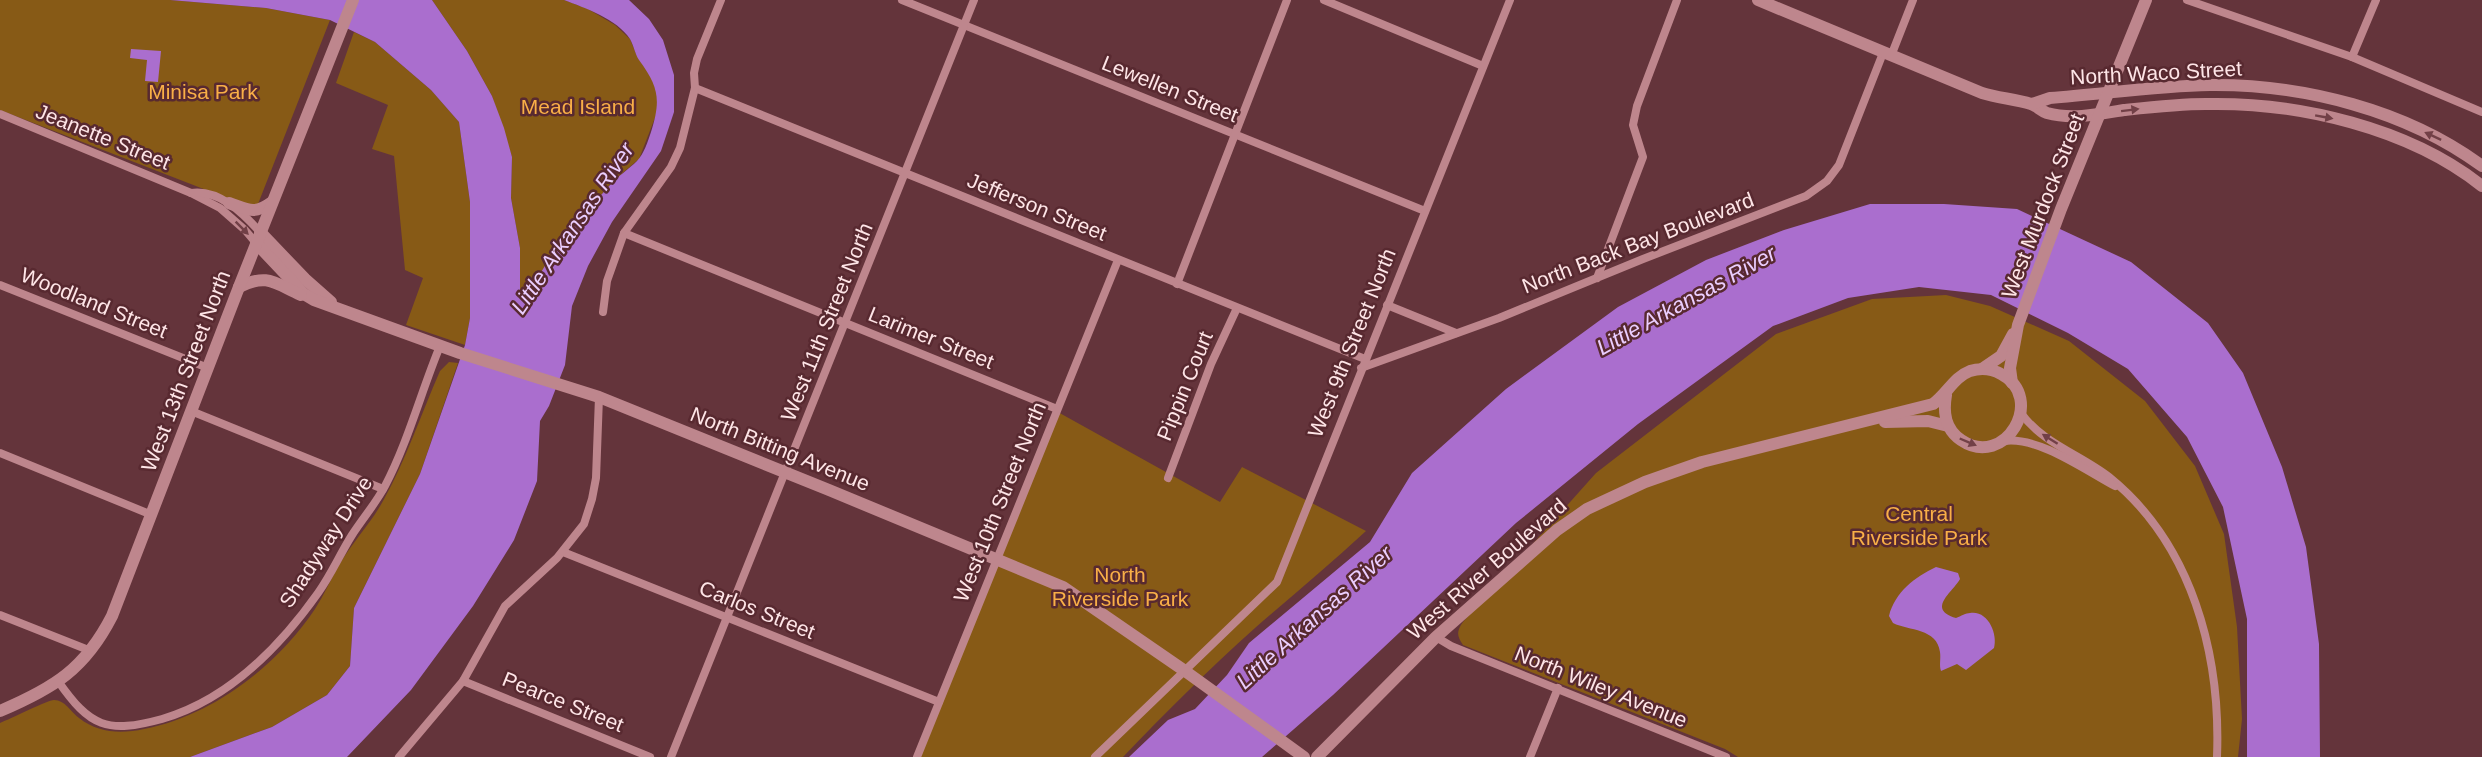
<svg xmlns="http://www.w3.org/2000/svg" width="2482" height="757" viewBox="0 0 2482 757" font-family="Helvetica,sans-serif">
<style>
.green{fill:#875a16}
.water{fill:#aa6ece}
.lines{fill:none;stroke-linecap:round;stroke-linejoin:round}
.street{stroke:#be868d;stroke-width:8}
.secondary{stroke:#be868d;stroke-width:12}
.oneway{fill:#724047}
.labels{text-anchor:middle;stroke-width:5;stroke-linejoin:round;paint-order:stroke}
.street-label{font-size:21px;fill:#fee5e7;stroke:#582930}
.park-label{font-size:21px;fill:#f9af47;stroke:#582930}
.water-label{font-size:22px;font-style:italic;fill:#ebceff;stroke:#582930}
</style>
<rect width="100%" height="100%" fill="#64343b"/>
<g class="green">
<path d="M0 0H170L266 8 330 20 258 204 250 207 0 110Z"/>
<path d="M432 0H564L588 9 615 25 630 39 637 56 652 77 657 91 658 110 639 159 612 182 561 244 535 284 530 296 525 297 520 292V248L511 198 512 157 492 96 467 51Z"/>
<path d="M354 32 375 42 431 90 459 122 470 202V318L465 345 406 325 423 278 405 270 394 156 372 149 388 105 336 83Z"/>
<path d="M1946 295 1990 306 2069 341 2145 401 2195 466 2224 534 2237 627 2242 719 2238 757H1738L1725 749 1463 645C1457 636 1456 632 1463 622L1596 473 1776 334 1872 299Z"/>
<path d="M449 362 458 363 420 474 354 608 350 666 327 695 272 727 190 757H0V723C10 719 48 700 54 700 65 700 71 712 79 718 98 733 121 734 144 729 212 716 277 666 315 609 324 595 331 579 339 565 352 543 371 523 383 501 406 460 421 414 440 371Z"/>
<path d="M1056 411 1220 502 1242 467 1366 531C1329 565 1292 596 1255 628 1209 669 1165 713 1123 757H919Z"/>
</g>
<g class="water">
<path d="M170 0H432L467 51 492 96 504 128 512 157 511 198 520 248V292L525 297 530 296C545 255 581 218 610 185 618 176 629 169 637 161 644 154 648 141 651 132 661 100 659 87 639 60 635 54 634 46 630 39 617 19 585 8 564 0H629L649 19 663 40 674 75V112L661 151 612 222 588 266 572 306 565 365 549 406 540 421 537 481 514 540 473 606 411 690 347 757H190L272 727 327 695 350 666 354 608 420 474 465 345 470 318V202L459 122 431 90 375 42 330 20 266 8Z"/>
<path d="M131 49 161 51 158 82 145 81 147 60 130 58Z"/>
<path d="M1870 204H1944L2017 209 2131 262 2208 323 2243 373 2282 467 2306 547 2319 644 2320 757H2247V619L2223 507 2187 437 2128 369 2068 333 1991 295 1919 287 1848 298 1773 326 1638 424 1516 523 1333 695 1262 757H1129L1168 720 1195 709 1227 675 1249 643 1370 542 1412 473 1506 389 1618 307 1706 260 1784 230Z"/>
<path d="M1936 567 1958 573 1960 579C1953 592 1926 609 1956 618 1961 616 1966 613 1970 613 1988 610 1998 634 1994 648L1966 670 1957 664 1941 671C1939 665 1941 659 1940 652 1937 628 1909 631 1893 623L1889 616C1895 592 1915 577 1936 567Z"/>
</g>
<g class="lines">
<g class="street">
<path d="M902 0 1425 211"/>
<path d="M1324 0 1483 66"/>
<path d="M2187 0 2352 57 2482 112"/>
<path d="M1891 56 1913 0"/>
<path d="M2352 57 2376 0"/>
<path d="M695 88 1365 359"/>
<path d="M0 114 191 193 220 208 245 230 256 243"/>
<path d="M191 193C219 189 243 213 260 232"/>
<path d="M624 233 1057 409"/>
<path d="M1597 278 1643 157 1633 125 1637 106 1677 0"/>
<path d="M1177 284 1287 0"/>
<path d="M0 285 208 368"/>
<path d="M1387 305 1456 333"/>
<path d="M603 312 607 281 624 233 671 167 680 148 695 88 694 73 697 59 721 0"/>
<path d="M1361 368 1499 318 1643 259 1806 196 1827 181 1839 165 1883 53"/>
<path d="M191 411 383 489"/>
<path d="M2021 413C2042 443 2081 455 2109 477 2192 544 2221 654 2217 757"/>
<path d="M2004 441C2038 436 2085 470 2115 486"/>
<path d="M0 453 152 515"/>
<path d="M1168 478 1211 364 1237 308"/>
<path d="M563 552 939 702"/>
<path d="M0 615 91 651"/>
<path d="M1436 637 1451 646 1726 757"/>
<path d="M58 681C90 727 107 734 162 719 228 700 279 648 318 593 331 575 340 554 352 535 363 518 376 503 385 486 408 442 421 392 440 346"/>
<path d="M463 681 650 757"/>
<path d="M399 757 463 681 505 606 557 558 584 524 592 499 596 478 599 397"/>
<path d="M671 757 974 0"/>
<path d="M917 757 1118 260"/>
<path d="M1095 757 1277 582 1510 0"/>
<path d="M1530 757 1558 688"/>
</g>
<g class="secondary">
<path d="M1758 0 1982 93C1998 98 2015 99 2031 104 2037 106 2041 111 2047 113 2072 120 2100 114 2124 110 2152 107 2179 104 2206 104 2299 102 2409 128 2482 186"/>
<path d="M2032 104 2050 98C2103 94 2157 86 2210 85 2303 84 2406 110 2482 166"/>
<path d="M229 203C249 210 254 215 272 202"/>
<path d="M260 232 305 279 331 302"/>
<path d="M256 243 304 294 314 300 460 353 599 397 829 490 1063 587 1185 671 1304 757"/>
<path d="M239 287C268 273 274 283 301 295"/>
<path d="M1982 369 2001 356 2013 334"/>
<path d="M2012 383 2010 368 2018 325 2061 209 2146 0"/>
<path d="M1885 422 1928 421 1948 426"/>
<path d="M0 711C54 688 85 669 112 616L239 287 353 0"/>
<path d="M1317 757 1436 637 1557 530 1587 509 1645 482 1702 462 1933 404C1947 394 1954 377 1970 371 1980 368 1992 369 2001 374 2047 398 2005 470 1961 440 1945 429 1943 413 1946 395"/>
</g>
</g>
<defs><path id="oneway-solid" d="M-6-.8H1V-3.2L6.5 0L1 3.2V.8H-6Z" transform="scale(1.5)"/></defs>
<g class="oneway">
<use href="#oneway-solid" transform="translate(2130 110) rotate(-7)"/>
<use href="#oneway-solid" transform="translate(2324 117) rotate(10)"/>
<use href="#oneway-solid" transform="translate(2433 136) rotate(-155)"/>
<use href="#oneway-solid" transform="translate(242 228) rotate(45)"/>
<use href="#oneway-solid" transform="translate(2050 439) rotate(-148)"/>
<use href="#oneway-solid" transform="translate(1968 442) rotate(23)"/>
</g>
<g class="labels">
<g class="street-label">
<text transform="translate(2156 73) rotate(-3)" y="7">North Waco Street</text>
<text transform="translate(1170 89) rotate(22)" y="7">Lewellen Street</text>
<text transform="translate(103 137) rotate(22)" y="7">Jeanette Street</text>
<text transform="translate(2043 206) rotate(-69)" y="7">West Murdock Street</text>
<text transform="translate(1037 207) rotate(22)" y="7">Jefferson Street</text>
<text transform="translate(1638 243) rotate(-21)" y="7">North Back Bay Boulevard</text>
<text transform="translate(94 303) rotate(22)" y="7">Woodland Street</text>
<text transform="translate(827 322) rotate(-68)" y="7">West 11th Street North</text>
<text transform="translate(931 338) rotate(22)" y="7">Larimer Street</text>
<text transform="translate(1352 343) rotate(-68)" y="7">West 9th Street North</text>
<text transform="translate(186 371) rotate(-69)" y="7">West 13th Street North</text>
<text transform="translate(1185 386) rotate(-68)" y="7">Pippin Court</text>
<text transform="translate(780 449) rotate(22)" y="7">North Bitting Avenue</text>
<text transform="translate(1000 502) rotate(-68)" y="7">West 10th Street North</text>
<text transform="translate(326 542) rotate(-57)" y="7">Shadyway Drive</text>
<text transform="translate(1487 569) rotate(-41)" y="7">West River Boulevard</text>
<text transform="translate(757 610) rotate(22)" y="7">Carlos Street</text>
<text transform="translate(1601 687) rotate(22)" y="7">North Wiley Avenue</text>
<text transform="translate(563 702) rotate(22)" y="7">Pearce Street</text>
</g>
<g class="park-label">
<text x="203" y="99">Minisa Park</text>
<text x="578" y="114">Mead Island</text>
<text x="1919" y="521">Central<tspan x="1919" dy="24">Riverside Park</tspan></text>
<text x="1120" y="582">North<tspan x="1120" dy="24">Riverside Park</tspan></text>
</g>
<g class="water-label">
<text transform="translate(572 228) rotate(-56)" y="8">Little Arkansas River</text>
<text transform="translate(1686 300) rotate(-29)" y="8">Little Arkansas River</text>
<text transform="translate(1314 617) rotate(-42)" y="8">Little Arkansas River</text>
</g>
</g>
</svg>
